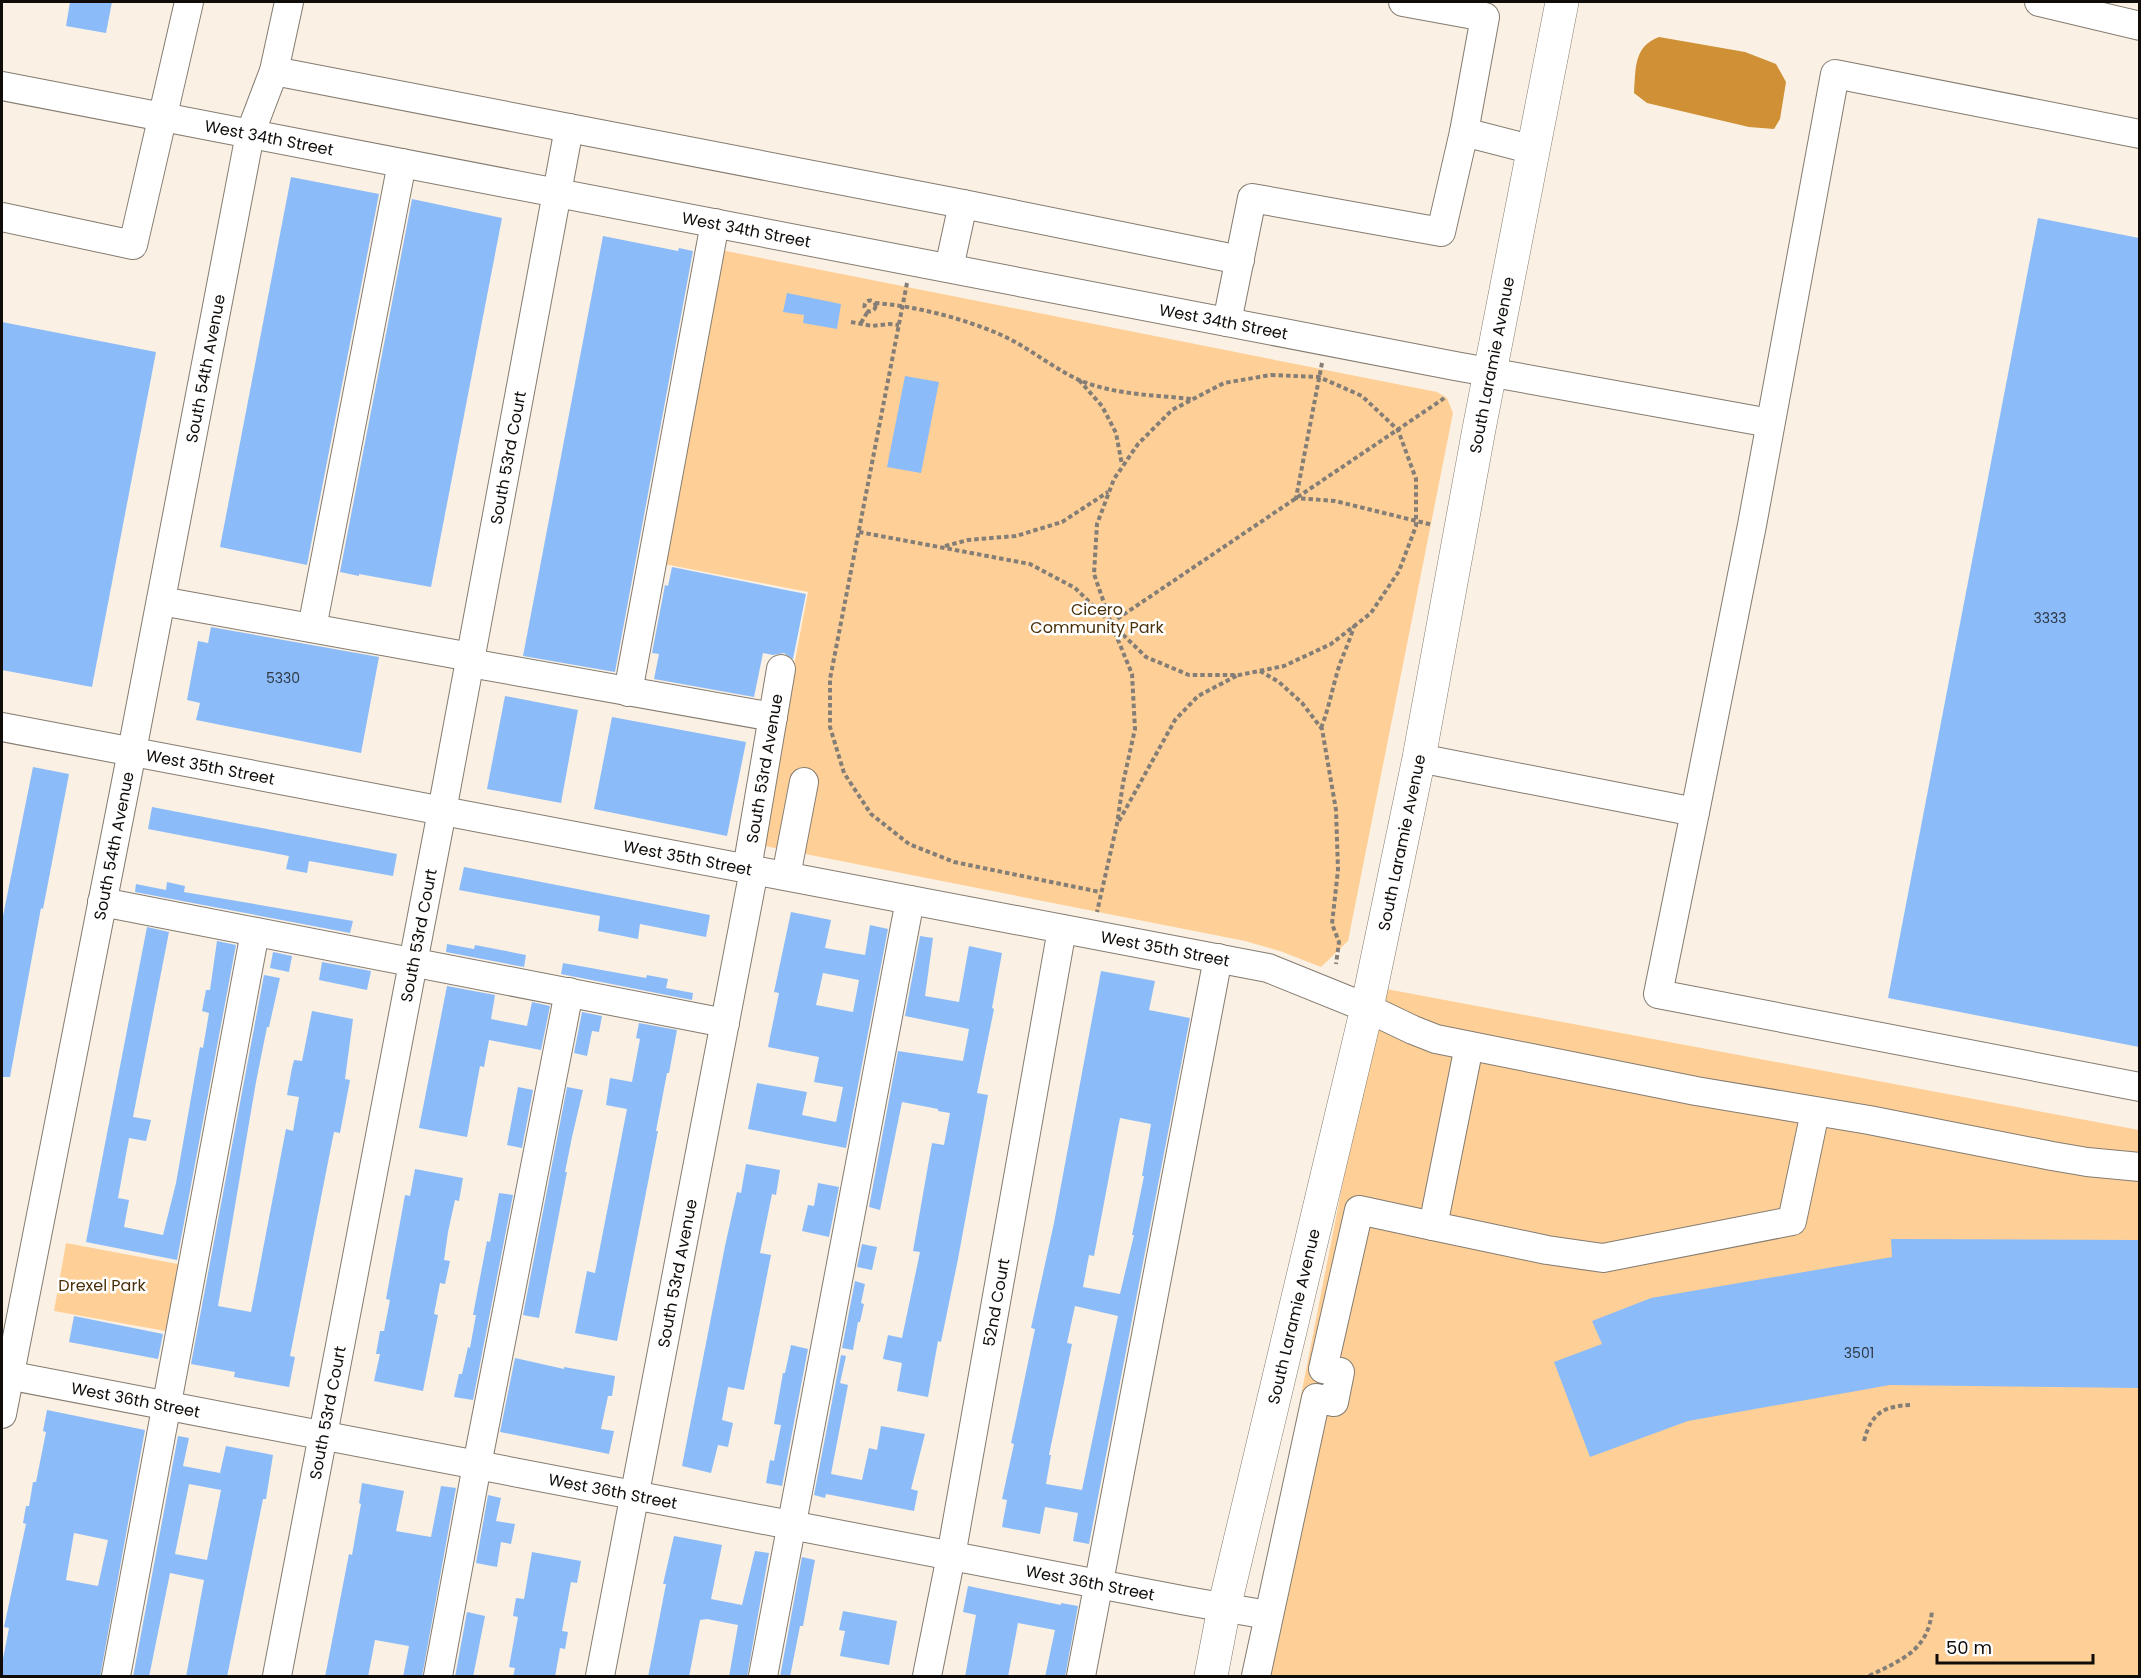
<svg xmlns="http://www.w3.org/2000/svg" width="2141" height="1678" viewBox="0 0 2141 1678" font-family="Poppins,sans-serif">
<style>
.green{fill:#fed097}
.water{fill:#cf9036}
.building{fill:#8bbcf9;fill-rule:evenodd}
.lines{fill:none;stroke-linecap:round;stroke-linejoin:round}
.minor-casing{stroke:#847b70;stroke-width:30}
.major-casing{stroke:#847b70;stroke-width:34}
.path{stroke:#857e76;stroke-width:4;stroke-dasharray:4.5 3;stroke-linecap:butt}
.minor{stroke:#fff;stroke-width:28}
.major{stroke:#fff;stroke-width:33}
.labels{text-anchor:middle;stroke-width:5;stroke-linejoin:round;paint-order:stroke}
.number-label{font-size:14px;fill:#2f3845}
.street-label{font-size:16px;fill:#100c09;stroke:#fff}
.park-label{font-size:16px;fill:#4b310b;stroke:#fff}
</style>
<rect width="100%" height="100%" fill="#faf0e3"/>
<g class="green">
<path d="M721 250 1437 392 1447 398 1453 413 1348 941 1321 967 1280 951 1245 941 760 845 808 592 659 563Z"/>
<path d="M1381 988 2139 1130V1676H1246Z"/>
<path d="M66 1243 183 1265 171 1332 54 1311Z"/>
</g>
<path class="water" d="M1659 37 1745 52 1776 64 1786 82 1780 119 1774 129 1749 127 1647 103 1634 93C1636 69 1633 47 1659 37Z"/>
<g class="building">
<path d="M70 2H112L106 33 66 26Z"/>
<path d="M291 177 379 194 307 565 220 547Z"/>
<path d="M412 199 502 218 431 587 359 574V576L340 572Z"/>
<path d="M2038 218 2139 238V1047L1888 998Z"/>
<path d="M603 236 678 251 679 248 693 251 615 672 523 656Z"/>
<path d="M787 293 841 304 837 329 803 323 804 315 783 312Z"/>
<path d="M2 322 156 352 92 687 2 670Z"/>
<path d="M905 376 939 382 921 473 887 467Z"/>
<path d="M672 567 806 594 793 659 784 653 773 655 763 653 754 697 654 679 659 654 652 653 665 585 668 586Z"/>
<path d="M211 627 379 657 361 753 196 720 200 703 187 700 198 641 208 643Z"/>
<path d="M505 696 578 710 561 803 487 789Z"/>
<path d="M612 717 746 742 727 836 594 809Z"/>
<path d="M33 767 69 774 43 909 41 908 10 1077H2V921Z"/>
<path d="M152 807 397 854 393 876 309 861 307 873 286 869 289 856 148 829Z"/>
<path d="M464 867 710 915 706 937 640 924 638 939 598 931 600 916 459 890Z"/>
<path d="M167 882 185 886 184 892 353 921 350 933 135 892 136 884 166 890Z"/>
<path d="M791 912 831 920 825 948 865 955 870 925 888 929 846 1148 748 1129 757 1083 807 1092 802 1115 836 1122 843 1087 814 1082 819 1057 768 1047 779 993 774 992ZM823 973 859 980 853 1012 816 1005Z"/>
<path d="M147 927 169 932 133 1117 151 1120 146 1141 129 1138 118 1198 129 1200 124 1227 163 1235 176 1183 200 1047 203 1048 209 1013 202 1011 206 990H210L217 941 236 945 177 1260 86 1242Z"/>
<path d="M920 936 933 938 925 996 959 1002 969 946 1002 953 992 1008 994 1009 977 1093 988 1095 983 1123 958 1259 941 1342 938 1341 928 1397 897 1391 902 1363 883 1359 888 1335 902 1338 920 1252 913 1251 932 1143 944 1145 950 1113 938 1111V1109L902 1102 880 1210 869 1207 898 1051 963 1061 969 1029 905 1016Z"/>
<path d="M447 944 474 949 475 945 526 955 524 967 446 952Z"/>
<path d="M273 952 292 956 289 972 270 968Z"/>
<path d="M322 962 371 971 367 990 319 980Z"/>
<path d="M563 963 646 978 647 975 668 979 666 988 693 993 692 1000 561 974Z"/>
<path d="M1101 971 1155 981 1149 1010 1190 1018 1089 1544 1073 1541 1078 1513 1045 1507 1040 1534 1002 1527 1007 1500 1002 1499 1014 1444 1011 1443 1016 1420 1035 1329 1031 1328 1054 1223ZM1120 1118 1151 1124 1142 1176H1144L1132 1235H1134L1120 1294 1083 1287 1089 1255 1094 1256ZM1075 1306 1118 1316 1082 1490 1046 1484 1051 1455H1049L1072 1344 1067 1343Z"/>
<path d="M264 975 280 978 269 1027H267L256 1082 218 1306 251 1312 286 1129 293 1131 299 1097 287 1095 292 1068 294 1060 302 1061 312 1011 353 1019 345 1079 350 1080 340 1133 334 1132 329 1157 290 1356 295 1357 289 1387 234 1377 235 1372 191 1364Z"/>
<path d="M447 986 495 995 491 1019 527 1026 532 1002 550 1006 541 1050 489 1040 484 1067 480 1066 467 1137 419 1128Z"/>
<path d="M582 1012 602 1016 599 1032 592 1031 587 1056 574 1053Z"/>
<path d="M639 1023 677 1030 669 1073H667L656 1131H658L617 1341 575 1333 587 1271 595 1273 627 1109 606 1105 610 1078 632 1082 640 1039 636 1038Z"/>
<path d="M518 1087 533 1090 522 1148 507 1145Z"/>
<path d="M567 1087 583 1090 572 1137 565 1172H567L539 1318 523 1315Z"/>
<path d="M746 1164 780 1170 776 1195 772 1194 760 1253 771 1255 744 1390 728 1387 722 1420 733 1423 728 1447 718 1445 711 1473 682 1466 725 1246 737 1192 741 1193Z"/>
<path d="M415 1169 463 1178 459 1201 455 1200 448 1232 444 1260 450 1261 445 1284 440 1283 434 1314 438 1315 423 1391 374 1381 380 1354H376L380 1331H384L390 1300 386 1299 405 1195 410 1196Z"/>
<path d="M818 1183 839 1187 829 1237 802 1231 808 1205 814 1206Z"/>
<path d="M499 1193 513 1195 473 1400 454 1397 459 1374H462L468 1347 470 1348 476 1315H473L487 1241 490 1242Z"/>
<path d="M1891 1239 2139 1240V1388L1890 1385 1688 1421 1590 1457 1554 1362 1602 1344 1592 1321 1651 1298 1892 1257Z"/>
<path d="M862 1244 877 1247 872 1270 857 1267Z"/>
<path d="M855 1281 865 1284 861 1303 864 1304 860 1322H858L853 1350 842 1348Z"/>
<path d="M74 1316 163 1334 158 1359 69 1342Z"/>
<path d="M791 1345 808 1349 782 1486 766 1483 770 1460 774 1461 781 1425 774 1424 783 1373H785Z"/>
<path d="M841 1355 846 1356 840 1383 848 1385 831 1474 862 1480 869 1448 877 1450 881 1426 925 1434 911 1489 918 1491 914 1511 826 1494 825 1498 814 1495Z"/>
<path d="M515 1358 564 1369V1367L615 1376 612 1396H608L601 1429 614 1431 609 1454 500 1432Z"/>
<path d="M47 1410 145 1430 100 1677H2V1664L9 1628 4 1627 26 1524 23 1523 26 1506H29L33 1482H36L46 1432 43 1431ZM74 1533 108 1540 98 1586 66 1580Z"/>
<path d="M178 1436 189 1438 183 1466 220 1473 226 1446 273 1455 266 1499H263L227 1677H186L204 1580 170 1573 149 1677H133ZM189 1484 221 1490 207 1560 175 1554Z"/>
<path d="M362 1483 404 1491 396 1531 431 1537 441 1486 456 1488 422 1677H403L409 1646 375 1640 368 1677H325L349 1554 352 1555 361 1504 359 1503Z"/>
<path d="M488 1495 501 1498 496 1521 515 1524 511 1544 501 1542 497 1567 476 1563Z"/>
<path d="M674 1536 722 1545 711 1599 742 1605 755 1551 769 1553 747 1677H729L738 1625 707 1619 700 1620 689 1677H648L666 1584H663Z"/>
<path d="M532 1552 581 1561 577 1583 571 1582 562 1631 568 1632 565 1649 560 1648 555 1677H513L515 1668 509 1667 518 1617 513 1616 516 1598 524 1599Z"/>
<path d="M802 1557 815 1560 803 1626H800L790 1677H780Z"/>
<path d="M968 1586 1061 1605V1603L1078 1606 1065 1677H1045L1055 1630 1018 1623 1008 1677H965L976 1615 963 1612Z"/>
<path d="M843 1611 897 1621 889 1665 840 1656 845 1631 839 1630Z"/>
<path d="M467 1612 485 1616 473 1677H455Z"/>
</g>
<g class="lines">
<g class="minor-casing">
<g id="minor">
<path d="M1403 2 1485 17 1464 132"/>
<path d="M2039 2 2140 26"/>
<path d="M274 71 289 2"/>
<path id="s1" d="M2 86 1455 366 1770 423"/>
<path d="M2 217 133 245 189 2"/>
<path d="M949 268 963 204 1240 260"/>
<path d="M1227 322 1252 198 1441 232 1464 132 1534 150"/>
<path d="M161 601 471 657"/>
<path d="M312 628 402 163"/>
<path d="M470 663 773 717"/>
<path d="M628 692 715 223"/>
<path id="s2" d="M2 727 1268 968 1367 1008 1413 1030 1436 1039 1696 1091 1869 1120 2052 1156 2087 1162 2140 1167"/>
<path d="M1419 758 1695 812 1658 994 2140 1087"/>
<path d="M1695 812 1752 525 1835 74 2140 134"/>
<path id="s3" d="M747 869 781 669"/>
<path d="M786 876 804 782"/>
<path d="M102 902 725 1023"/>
<path d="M1469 1046 1433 1226 1547 1250 1603 1258 1792 1221 1815 1112"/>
<path id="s4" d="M2 1374 1187 1601 1268 1615"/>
<path id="s5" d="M2 1414 127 777 250 134 274 71 569 128"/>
<path d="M116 1676 255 932"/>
<path id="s6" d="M277 1676 442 811 569 128 963 204"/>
<path d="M438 1676 477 1465 569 992"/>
<path id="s7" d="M600 1676 754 870"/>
<path d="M763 1676 910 900"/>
<path id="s8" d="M927 1676 951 1556 1062 929"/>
<path d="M1081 1676 1218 958"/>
<path d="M1256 1676 1316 1398 1334 1402 1340 1372 1323 1369 1359 1210 1433 1226"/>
</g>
</g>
<g class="major-casing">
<g id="major">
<path id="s9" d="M1211 1676 1224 1608 1367 1008 1419 758 1479 429 1562 2"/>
</g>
</g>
<g class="path">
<path d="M907 283 830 679V727L844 773 871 814 909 844 954 862 1100 892"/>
<circle cx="870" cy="306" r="5.5"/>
<path d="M875 303C915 306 962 318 999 334 1027 346 1051 367 1079 380 1115 395 1154 395 1192 399"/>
<path d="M851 322 872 326 889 324 899 325"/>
<path d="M861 323 868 311"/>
<path d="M1322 363 1296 498 1335 501 1433 525"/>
<path d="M1271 375 1319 377 1362 396 1398 430 1416 479V526L1399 571 1371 613 1331 644 1284 666 1239 675H1189L1146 657 1111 623 1094 574 1097 524 1114 479 1138 444 1172 410 1224 383Z"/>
<path d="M1079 380 1102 406 1116 433 1122 465"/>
<path d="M859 532 1030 564 1075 588 1111 623 1132 674 1135 729 1123 783 1117 824 1097 912"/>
<path d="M945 546 968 540 1016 536 1062 522 1108 492"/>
<path d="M1111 623 1446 397"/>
<path d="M1260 671 1279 682 1302 703 1322 729 1336 810 1338 870 1332 924 1339 942 1336 964"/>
<path d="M1321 728C1328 711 1331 694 1336 677 1340 660 1349 644 1354 626"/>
<path d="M1119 821 1175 720 1198 696 1238 675"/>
<path d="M1864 1441C1871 1413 1884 1406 1911 1405"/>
<path d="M1869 1676C1901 1660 1928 1651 1932 1611"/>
</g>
<use href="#minor" class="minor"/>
<use href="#major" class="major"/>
</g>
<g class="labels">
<g class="number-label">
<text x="2050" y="623">3333</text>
<text x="283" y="683">5330</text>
<text x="1859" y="1358">3501</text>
</g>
<g class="street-label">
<text dy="6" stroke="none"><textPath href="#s1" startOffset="272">West 34th Street</textPath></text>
<text dy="6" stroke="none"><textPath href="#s1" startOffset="758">West 34th Street</textPath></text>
<text dy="6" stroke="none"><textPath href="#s1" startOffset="1244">West 34th Street</textPath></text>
<text dy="6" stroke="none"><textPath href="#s9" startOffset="1341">South Laramie Avenue</textPath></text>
<text dy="6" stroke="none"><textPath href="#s5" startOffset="1065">South 54th Avenue</textPath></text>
<text dy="6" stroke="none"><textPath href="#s6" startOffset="1240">South 53rd Court</textPath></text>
<text dy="6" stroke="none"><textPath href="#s2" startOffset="212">West 35th Street</textPath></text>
<text dy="6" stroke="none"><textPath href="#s3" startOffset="102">South 53rd Avenue</textPath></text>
<text dy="6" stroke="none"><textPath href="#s9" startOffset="855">South Laramie Avenue</textPath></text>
<text dy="6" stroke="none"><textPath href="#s5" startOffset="579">South 54th Avenue</textPath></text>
<text dy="6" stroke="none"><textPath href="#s2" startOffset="698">West 35th Street</textPath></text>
<text dy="6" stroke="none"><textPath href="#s6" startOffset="754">South 53rd Court</textPath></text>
<text dy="6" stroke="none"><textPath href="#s2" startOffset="1184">West 35th Street</textPath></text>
<text dy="6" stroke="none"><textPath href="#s7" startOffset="410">South 53rd Avenue</textPath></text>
<text dy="6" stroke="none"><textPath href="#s8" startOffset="380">52nd Court</textPath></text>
<text dy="6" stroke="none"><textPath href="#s9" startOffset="369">South Laramie Avenue</textPath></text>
<text dy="6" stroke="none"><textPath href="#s4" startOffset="136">West 36th Street</textPath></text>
<text dy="6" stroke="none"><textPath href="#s6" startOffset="268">South 53rd Court</textPath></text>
<text dy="6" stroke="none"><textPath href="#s4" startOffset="622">West 36th Street</textPath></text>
<text dy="6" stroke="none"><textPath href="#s4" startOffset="1108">West 36th Street</textPath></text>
</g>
<g class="park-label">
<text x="1097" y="615">Cicero<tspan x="1097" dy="18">Community Park</tspan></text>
<text x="102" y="1291">Drexel Park</text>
</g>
</g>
<rect width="2141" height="1678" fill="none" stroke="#100c09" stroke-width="6"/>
<path d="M1937 1654v9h156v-9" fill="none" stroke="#100c09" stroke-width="3"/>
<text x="1946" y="1654" font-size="18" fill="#100c09" stroke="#ffffff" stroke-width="4.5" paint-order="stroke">50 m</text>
</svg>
